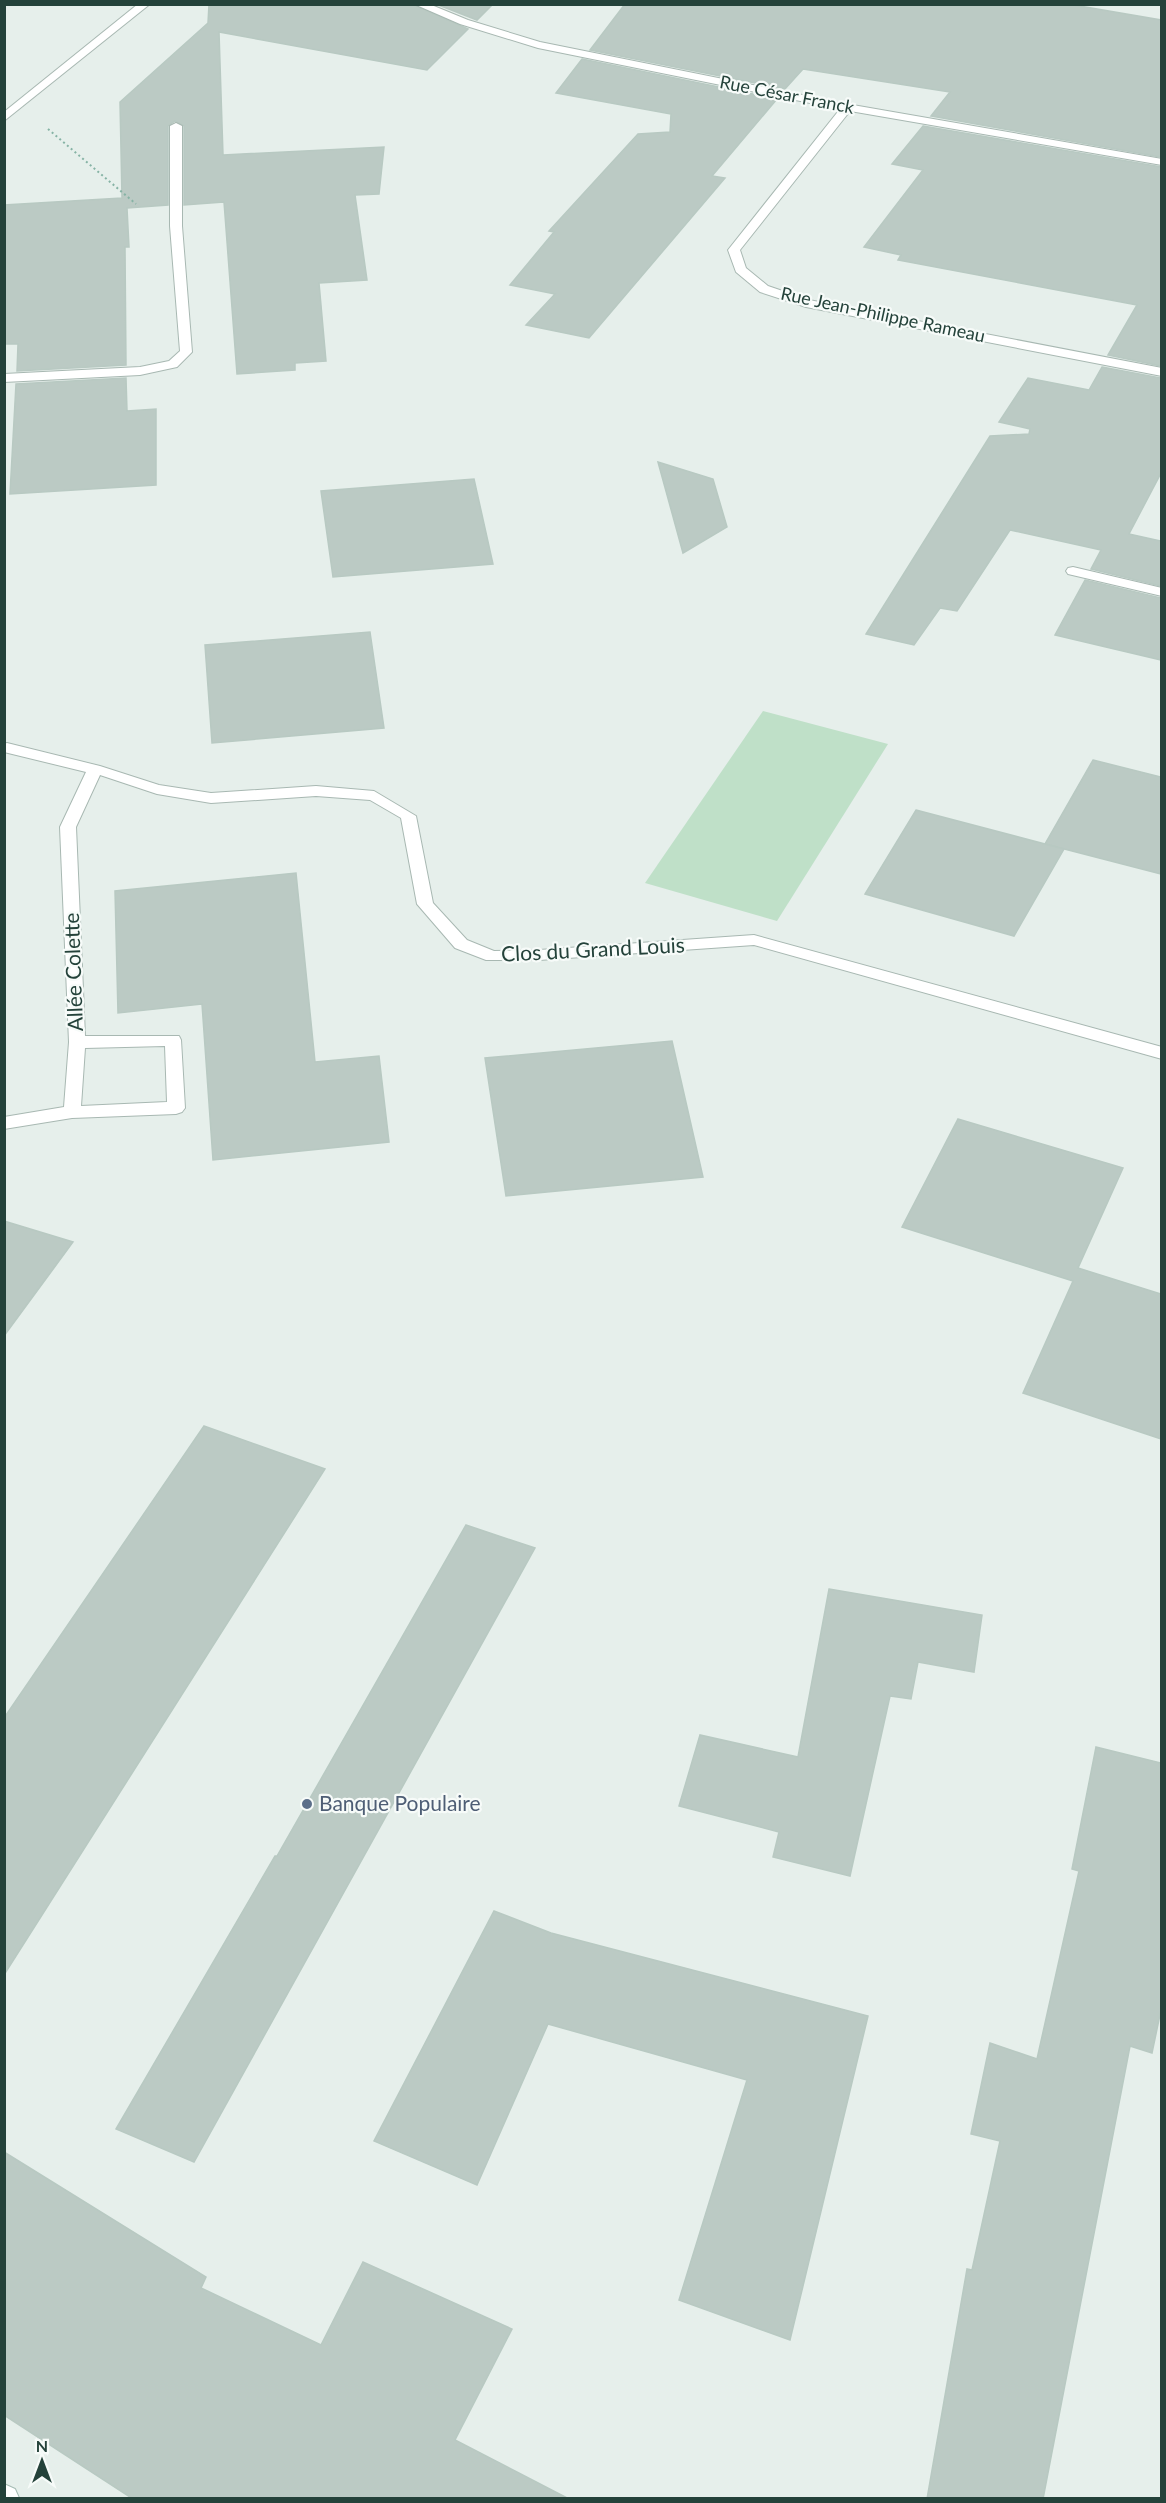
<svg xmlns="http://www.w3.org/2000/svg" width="1166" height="2503" viewBox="0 0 1166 2503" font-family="Lato,sans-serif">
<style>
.green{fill:#bfe0c8}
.building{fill:#bbcac4;stroke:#b8c9c2;stroke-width:1.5}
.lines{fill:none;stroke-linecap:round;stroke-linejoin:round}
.service-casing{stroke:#a8b8b2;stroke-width:2}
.minor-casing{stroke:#a8b8b2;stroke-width:2}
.secondary-casing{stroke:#a4bbb3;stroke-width:2}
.path{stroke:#86b3a5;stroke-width:2;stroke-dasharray:2 3;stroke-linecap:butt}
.service{fill:#fff;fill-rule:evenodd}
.minor{fill:#fff;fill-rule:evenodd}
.secondary{fill:#fff;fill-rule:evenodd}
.service-dot{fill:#5c6f8a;stroke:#f7fbf9;stroke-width:2}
.labels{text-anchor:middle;stroke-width:4.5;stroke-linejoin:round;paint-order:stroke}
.far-street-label{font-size:18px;fill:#24423a;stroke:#f7fbf9}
.street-label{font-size:21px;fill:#24423a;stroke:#f7fbf9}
.service-label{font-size:21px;fill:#4e5e75;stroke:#f7fbf9;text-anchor:start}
</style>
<rect width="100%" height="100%" fill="#e6efeb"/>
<path class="green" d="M763 711 888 744 777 921 645 883Z"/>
<g class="building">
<path d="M209 4H412L468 29 427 70 219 32 223 155 384 147 379 194 355 195 367 280 319 283 326 361 295 363V370L237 374 224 202 184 205V126L175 121 168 126V205L127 208 129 247H125L126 365 17 371 18 344H4V205L122 198 120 102 208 23Z"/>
<path d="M436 4H493L477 20Z"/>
<path d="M625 4H1068L1161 20V157L931 116 950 92 803 69 785 89 590 50Z"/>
<path d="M582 59 777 99 712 176 725 178 589 338 526 325 555 294 510 285 554 232 549 231 638 134 670 132 671 114 556 93Z"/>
<path d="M923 126 1161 167V366L1108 355 1137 305 898 260 901 255 864 247 923 170 892 164Z"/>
<path d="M1102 367 1161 378V473L1129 534 1161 541V586L1091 569 1101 550 1010 530 957 611 940 608 914 645 866 634 990 436 1029 434 1030 429 999 422 1028 378 1089 390Z"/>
<path d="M126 378 127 411 156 409V485L10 494 16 384Z"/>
<path d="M658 462 713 479 727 527 683 553Z"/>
<path d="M474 479 493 564 333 577 321 491Z"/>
<path d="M1085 580 1161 598V660L1055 635Z"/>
<path d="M370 632 384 728 212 743 205 645Z"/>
<path d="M1093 760 1161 777V874L1045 844Z"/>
<path d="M916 810 1064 849 1014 936 865 894Z"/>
<path d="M296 873 315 1062 379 1056 389 1142 213 1160 202 1004 118 1013 115 891Z"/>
<path d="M672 1041 703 1177 506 1196 485 1058Z"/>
<path d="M958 1119 1123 1168 1078 1268 1161 1294V1439L1023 1393 1073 1281 902 1227Z"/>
<path d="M4 1221 73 1242 4 1336Z"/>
<path d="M204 1426 325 1469 4 1975V1718Z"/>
<path d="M466 1525 535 1548 194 2162 116 2129 275 1856H277Z"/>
<path d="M829 1589 982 1615 974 1672 918 1662 911 1699 890 1696 850 1876 773 1857 779 1832 679 1806 700 1735 798 1757Z"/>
<path d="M1096 1747 1161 1763V2010L1152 2053 1130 2046 1043 2499H927L967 2269 972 2270 1000 2141 971 2134 990 2043 1037 2059 1079 1871 1072 1869Z"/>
<path d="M494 1911 551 1933 868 2016 790 2340 679 2300 747 2080 548 2024 477 2185 374 2141Z"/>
<path d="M4 2152 206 2277 201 2288 321 2345 363 2262 512 2329 455 2440 569 2499H133L4 2415Z"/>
</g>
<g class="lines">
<g class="service-casing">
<path id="service" d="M176 123 182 126V226L192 352 177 367 140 375 4 382V374L140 367 169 361 180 351 170 226V126Z"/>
</g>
<g class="minor-casing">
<g id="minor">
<path d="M138 4H150L4 121V112Z"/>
<path d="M414 4H429L468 20 540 42 847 104 1162 159V165L850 111 740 250 746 268 768 286 809 300 1162 368V376L806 307 760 292 736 272 728 250 840 109 538 48 460 24Z"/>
<path d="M1073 567 1162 588V596L1068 574 1066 571 1068 568Z"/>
<path d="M7 743 100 766 159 785 211 793 316 786 374 791 416 816 433 903 467 940 494 951 539 950 754 935 1162 1047V1059L754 945 539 960H486L455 948 417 904 401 818 370 800 316 796 211 803 157 794 100 775 76 827 85 1036H179L181 1040 185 1108 182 1112 176 1114 72 1118 4 1129V1117L64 1107 69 1042 60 827 86 772 4 752V744ZM165 1046 167 1102 81 1106 85 1048Z"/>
</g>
</g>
<g class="secondary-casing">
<path id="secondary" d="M4 2484 15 2489 19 2498H4Z"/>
</g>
<path class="path" d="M48 129 136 204"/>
<use href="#service" class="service"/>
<use href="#minor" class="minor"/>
<use href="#secondary" class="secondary"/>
</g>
<circle class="service-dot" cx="307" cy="1804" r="6"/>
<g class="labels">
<g class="far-street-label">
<text transform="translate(787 95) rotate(11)" y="6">Rue César Franck</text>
<text transform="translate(883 315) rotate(12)" y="6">Rue Jean-Philippe Rameau</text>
</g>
<g class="street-label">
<text transform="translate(593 950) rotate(-3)" y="7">Clos du Grand Louis</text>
<text transform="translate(74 972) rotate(-92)" y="7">Allée Colette</text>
</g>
<g class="service-label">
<text x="319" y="1811">Banque Populaire</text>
</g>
</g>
<rect width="1166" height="2503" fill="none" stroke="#24423a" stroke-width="12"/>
<g transform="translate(42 2461)" stroke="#f7fbf9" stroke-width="4.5" paint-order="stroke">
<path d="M0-4.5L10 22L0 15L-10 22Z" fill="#24423a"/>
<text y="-9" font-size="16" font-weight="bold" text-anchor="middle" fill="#24423a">N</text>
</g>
</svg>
